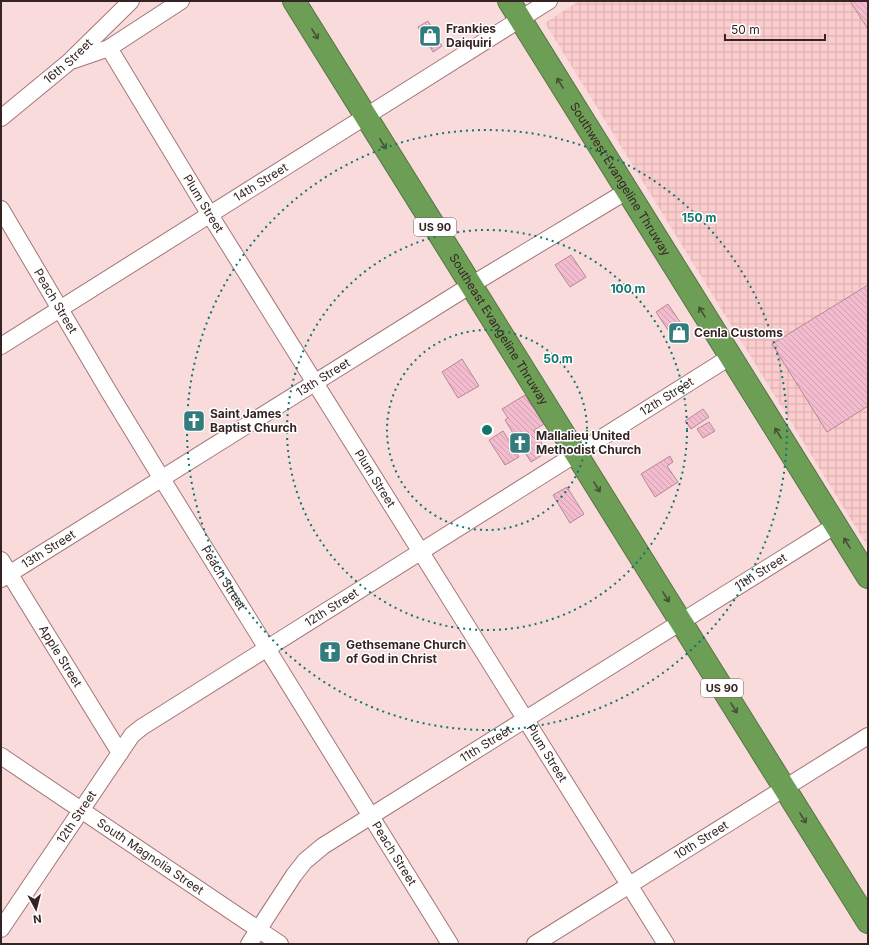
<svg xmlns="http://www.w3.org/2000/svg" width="869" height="945" viewBox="0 0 869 945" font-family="Inter,sans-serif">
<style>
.industrial{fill:url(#industrial-grid)}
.building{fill:url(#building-back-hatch);stroke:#b48897}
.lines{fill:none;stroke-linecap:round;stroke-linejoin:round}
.minor-casing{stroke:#a37677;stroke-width:18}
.highway-casing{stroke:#597344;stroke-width:24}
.minor{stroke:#fff;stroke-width:16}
.highway{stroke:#6c9e55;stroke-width:22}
.oneway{stroke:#494f35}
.ring{fill:none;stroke:#0f766e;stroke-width:2;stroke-dasharray:2 4}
.labels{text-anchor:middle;stroke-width:3;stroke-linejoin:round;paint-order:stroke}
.shield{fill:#fff;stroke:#726666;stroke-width:1}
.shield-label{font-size:11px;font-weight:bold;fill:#362424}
.poi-label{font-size:12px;font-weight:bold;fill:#362424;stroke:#fff;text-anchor:start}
.street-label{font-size:12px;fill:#362424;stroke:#fff}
.centre{fill:#0f766e;stroke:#fff;stroke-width:2}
.ring-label{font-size:12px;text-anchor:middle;font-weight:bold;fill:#0f766e;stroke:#fff;stroke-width:3;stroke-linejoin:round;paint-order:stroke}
</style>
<defs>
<pattern id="industrial-grid" width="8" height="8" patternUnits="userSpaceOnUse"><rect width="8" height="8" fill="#fbcccd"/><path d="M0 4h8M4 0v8" fill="none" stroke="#d8afb0"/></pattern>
<pattern id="building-back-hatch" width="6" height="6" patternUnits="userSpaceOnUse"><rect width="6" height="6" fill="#f2bcce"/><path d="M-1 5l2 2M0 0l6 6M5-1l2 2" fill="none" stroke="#d0a1b1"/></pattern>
</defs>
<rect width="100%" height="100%" fill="#fadbdc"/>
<path class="industrial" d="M579 1H868V547L545 23Z"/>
<g class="building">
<path d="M850 1H868V29Z"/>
<path d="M428 21 442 46 433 52 418 27Z"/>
<path d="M571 255 586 277 570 287 555 265Z"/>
<path d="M868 285V406L827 432 772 344Z"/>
<path d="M668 304 688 334 676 342 656 312Z"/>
<path d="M462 359 479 386 458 398 442 372Z"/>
<path d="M525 395 544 424 534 430 547 452 531 462 505 420 508 418 502 409Z"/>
<path d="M703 409 709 417 691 429 685 421Z"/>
<path d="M709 422 715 431 703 438 697 429Z"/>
<path d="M503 431 519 457 505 465 489 440Z"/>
<path d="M670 456 673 462 667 466 678 482 655 497 641 474Z"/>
<path d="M567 487 584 514 570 523 553 495Z"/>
</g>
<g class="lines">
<g class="minor-casing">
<g id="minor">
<path id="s1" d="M109 48 210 215 666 944"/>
<path d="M74 60 109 48 181 1"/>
<path id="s2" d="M1 118 69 62 131 1"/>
<path id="s3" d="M1 209 109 392 162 479 450 944"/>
<path id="s4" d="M1 346 549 1"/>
<path id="s5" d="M1 560 120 753"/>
<path id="s6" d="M1 579 471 285 627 191"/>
<path id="s7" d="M1 756 280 944"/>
<path id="s8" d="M1 929 132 735 142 727 730 357"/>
<path id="s9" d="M249 944 294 875 305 861 323 846 836 525"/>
<path id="s10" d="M535 944 868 736"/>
</g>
</g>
<g class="highway-casing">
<g id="highway">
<path id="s11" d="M294 1 868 922"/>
<path id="s12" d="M509 1 868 577"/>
</g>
</g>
<use href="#minor" class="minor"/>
<use href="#highway" class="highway"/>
</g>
<defs><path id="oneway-shaft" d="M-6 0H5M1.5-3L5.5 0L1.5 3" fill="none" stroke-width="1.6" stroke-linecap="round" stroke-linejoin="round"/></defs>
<g class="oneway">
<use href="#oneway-shaft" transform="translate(315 34) rotate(58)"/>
<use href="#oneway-shaft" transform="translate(560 83) rotate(-121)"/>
<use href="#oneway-shaft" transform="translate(383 144) rotate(58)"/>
<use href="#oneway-shaft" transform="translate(702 312) rotate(-122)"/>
<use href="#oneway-shaft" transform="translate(778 433) rotate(-122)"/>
<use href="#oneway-shaft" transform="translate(597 487) rotate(58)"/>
<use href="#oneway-shaft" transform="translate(847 543) rotate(-122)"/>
<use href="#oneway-shaft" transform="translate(666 597) rotate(58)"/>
<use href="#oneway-shaft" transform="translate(734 708) rotate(58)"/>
<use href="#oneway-shaft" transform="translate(803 818) rotate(58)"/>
</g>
<g class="ring">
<circle cx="487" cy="430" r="100"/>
<circle cx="487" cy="430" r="200"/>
<circle cx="487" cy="430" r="300"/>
</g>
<defs>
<g id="shop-square" transform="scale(1.15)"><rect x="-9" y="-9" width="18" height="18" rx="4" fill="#337c7d" stroke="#fff"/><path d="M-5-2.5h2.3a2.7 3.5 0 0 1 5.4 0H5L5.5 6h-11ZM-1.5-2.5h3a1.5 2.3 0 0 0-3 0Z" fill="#fff"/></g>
<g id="church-square" transform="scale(1.15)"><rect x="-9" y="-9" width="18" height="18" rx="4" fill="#337c7d" stroke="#fff"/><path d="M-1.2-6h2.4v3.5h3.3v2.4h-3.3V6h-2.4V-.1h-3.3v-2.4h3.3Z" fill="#fff"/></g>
</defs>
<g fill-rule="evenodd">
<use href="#shop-square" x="430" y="36"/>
<use href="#shop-square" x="679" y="333"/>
<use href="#church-square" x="194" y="421"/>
<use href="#church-square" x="520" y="443"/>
<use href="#church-square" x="330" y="652"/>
</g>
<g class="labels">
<g class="shield">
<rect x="414" y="218" width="42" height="18" rx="3"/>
<rect x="701" y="679" width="42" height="18" rx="3"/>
</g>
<g class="shield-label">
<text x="435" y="231">US 90</text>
<text x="722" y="692">US 90</text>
</g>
<g class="poi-label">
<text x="446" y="33">Frankies<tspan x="446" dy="14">Daiquiri</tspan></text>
<text x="694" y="337">Cenla Customs</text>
<text x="210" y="418">Saint James<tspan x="210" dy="14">Baptist Church</tspan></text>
<text x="536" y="440">Mallalieu United<tspan x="536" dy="14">Methodist Church</tspan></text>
<text x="346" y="649">Gethsemane Church<tspan x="346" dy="14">of God in Christ</tspan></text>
</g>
<g class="street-label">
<text dy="4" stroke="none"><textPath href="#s2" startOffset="88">16th Street</textPath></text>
<text dy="4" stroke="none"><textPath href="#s12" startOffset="210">Southwest Evangeline Thruway</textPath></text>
<text dy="4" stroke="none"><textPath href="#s4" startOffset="307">14th Street</textPath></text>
<text dy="4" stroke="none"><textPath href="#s1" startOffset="182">Plum Street</textPath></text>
<text dy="4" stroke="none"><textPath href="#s3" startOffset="107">Peach Street</textPath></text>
<text dy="4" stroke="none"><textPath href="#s11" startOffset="387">Southeast Evangeline Thruway</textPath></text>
<text dy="4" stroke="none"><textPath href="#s6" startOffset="380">13th Street</textPath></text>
<text dy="4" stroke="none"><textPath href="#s8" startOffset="867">12th Street</textPath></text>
<text dy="4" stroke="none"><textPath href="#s1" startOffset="506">Plum Street</textPath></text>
<text dy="4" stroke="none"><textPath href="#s6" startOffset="56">13th Street</textPath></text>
<text dy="4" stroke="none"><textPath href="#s9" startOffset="640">11th Street</textPath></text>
<text dy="4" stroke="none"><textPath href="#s3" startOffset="431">Peach Street</textPath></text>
<text dy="4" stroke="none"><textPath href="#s8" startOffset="471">12th Street</textPath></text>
<text dy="4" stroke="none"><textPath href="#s5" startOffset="113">Apple Street</textPath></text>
<text dy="4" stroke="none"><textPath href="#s9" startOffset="316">11th Street</textPath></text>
<text dy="4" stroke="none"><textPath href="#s1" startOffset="830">Plum Street</textPath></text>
<text dy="4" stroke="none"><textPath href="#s8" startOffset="135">12th Street</textPath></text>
<text dy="4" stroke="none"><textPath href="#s10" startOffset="196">10th Street</textPath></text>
<text dy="4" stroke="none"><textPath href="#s3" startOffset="755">Peach Street</textPath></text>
<text dy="4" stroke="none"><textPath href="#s7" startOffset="180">South Magnolia Street</textPath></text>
</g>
</g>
<circle cx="487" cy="430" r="6" class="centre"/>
<g class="ring-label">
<text x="699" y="222">150 m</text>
<text x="628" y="293">100 m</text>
<text x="558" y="363">50 m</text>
</g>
<rect width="869" height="945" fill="none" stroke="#362424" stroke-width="4"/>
<g transform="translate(36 909) rotate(173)" stroke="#ffffff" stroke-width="3" paint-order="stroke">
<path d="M0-3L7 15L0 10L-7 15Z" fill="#362424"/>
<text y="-6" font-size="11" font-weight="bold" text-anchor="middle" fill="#362424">N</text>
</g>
<path d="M725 34v6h100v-6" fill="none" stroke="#362424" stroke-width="2"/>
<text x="731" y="34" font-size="12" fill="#362424" stroke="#ffffff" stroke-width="3" paint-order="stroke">50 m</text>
</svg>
